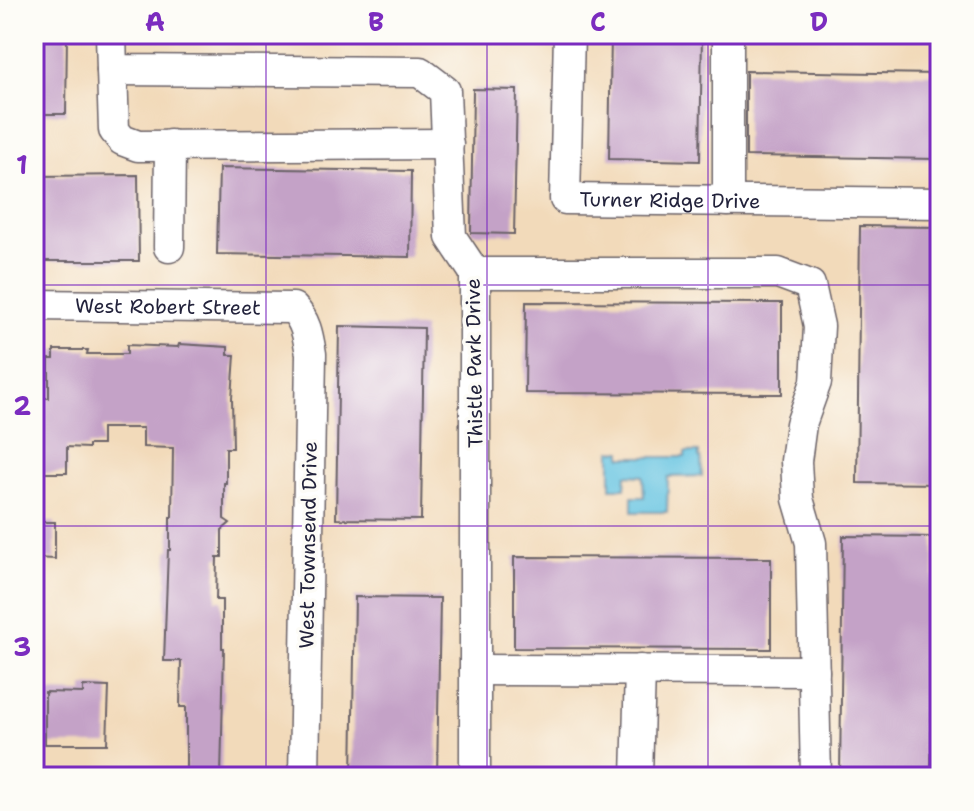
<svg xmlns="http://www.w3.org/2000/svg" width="974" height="811" viewBox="0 0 974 811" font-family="'Shantell Sans',sans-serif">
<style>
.water{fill:#63c3e1;stroke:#42728e;stroke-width:2}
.building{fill:#c4a2c7}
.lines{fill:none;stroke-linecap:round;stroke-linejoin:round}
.minor-casing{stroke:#6b6267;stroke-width:33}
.minor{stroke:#fff;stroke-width:30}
.grid{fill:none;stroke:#7b2cbf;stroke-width:2;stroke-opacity:0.55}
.labels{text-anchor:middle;stroke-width:7;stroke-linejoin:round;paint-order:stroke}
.street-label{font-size:20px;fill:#22223b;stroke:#fdfcf7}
.neatline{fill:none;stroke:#7b2cbf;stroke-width:3}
.grid-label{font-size:26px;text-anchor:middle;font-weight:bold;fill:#7b2cbf}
</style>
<rect width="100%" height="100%" fill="#fdfcf7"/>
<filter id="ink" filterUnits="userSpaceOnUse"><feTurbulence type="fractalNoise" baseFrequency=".0125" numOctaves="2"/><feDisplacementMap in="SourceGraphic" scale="16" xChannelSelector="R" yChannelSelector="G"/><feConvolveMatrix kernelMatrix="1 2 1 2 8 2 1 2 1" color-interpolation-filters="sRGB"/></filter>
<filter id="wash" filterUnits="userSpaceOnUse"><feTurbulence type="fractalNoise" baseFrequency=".006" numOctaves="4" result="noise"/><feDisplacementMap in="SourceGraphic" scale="32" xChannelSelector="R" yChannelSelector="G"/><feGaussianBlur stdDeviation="1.8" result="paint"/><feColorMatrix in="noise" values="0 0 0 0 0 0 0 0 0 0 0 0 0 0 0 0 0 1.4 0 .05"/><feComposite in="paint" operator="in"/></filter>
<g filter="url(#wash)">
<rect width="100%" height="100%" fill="#f2daba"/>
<path class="water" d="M611 451H622V457H685V452H699V458H701L702 476 668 477 667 512H632V497H644L643 476 626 475 625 488H611Z"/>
<g id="blocks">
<g class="building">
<path d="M34 34H67L66 114H34Z"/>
<path d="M611 34H702L700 161 609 159Z"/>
<path d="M746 71 937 74 936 159 746 156Z"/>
<path d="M473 89 517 90 514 234 471 233Z"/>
<path d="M219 168 411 171 410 257 217 254Z"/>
<path d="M138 175 139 261H34V176Z"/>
<path d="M860 226 940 227V484L857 483Z"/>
<path d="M526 302 782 303V394L525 393Z"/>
<path d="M339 326 424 328 421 520 336 519Z"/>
<path d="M179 344 228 347V355H235L232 398 233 448H226V483H224V519L230 523 222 530V557H217L216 600H222V648H224L221 777H186V707H180L181 661H164L168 550H170V517H172L173 448 143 447V428H102V445H88V448L67 447V473H34V398H49V359H54V350H88L87 354H127V345L178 347Z"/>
<path d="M34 522H55V559L34 558Z"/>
<path d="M843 536 934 537 931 777H840Z"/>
<path d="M514 557 771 558V649L514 648Z"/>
<path d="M355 597 440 598 437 777H352Z"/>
<path d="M83 686 109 687 107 744H45V692L83 693Z"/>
</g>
</g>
</g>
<g filter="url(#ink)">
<use href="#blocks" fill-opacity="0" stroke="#6b6267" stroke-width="2"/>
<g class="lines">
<g class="minor-casing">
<g id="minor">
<path d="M111 34 112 70 420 72 445 91 451 237 475 273V777"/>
<path id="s1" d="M569 34 565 199 940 203"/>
<path d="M112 70 114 130 122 140 138 146 448 144"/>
<path d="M728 201V34"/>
<path d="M169 247 170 145"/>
<path d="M475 273H778L810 285 819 326 816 382 801 424 796 461 798 499 811 543 816 777"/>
<path id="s2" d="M34 305 293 308C306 321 308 336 311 354L304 777"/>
<path d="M475 670 814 671"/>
<path d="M637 777 640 670"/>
</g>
</g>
<use href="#minor" class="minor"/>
</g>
</g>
<path class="grid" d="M266 34V777M487 34V777M708 34V777M34 285H940M34 526H940"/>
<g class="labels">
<g class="street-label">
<text dy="7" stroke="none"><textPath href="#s1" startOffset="270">Turner Ridge Drive</textPath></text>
<text dy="7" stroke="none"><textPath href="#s2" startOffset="134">West Robert Street</textPath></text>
<text transform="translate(474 363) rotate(-91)" y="7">Thistle Park Drive</text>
<text transform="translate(308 545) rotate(-89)" y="7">West Townsend Drive</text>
</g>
</g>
<rect width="974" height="811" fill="none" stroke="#fdfcf7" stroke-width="88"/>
<rect x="44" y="44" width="886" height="723" class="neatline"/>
<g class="grid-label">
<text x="155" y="31">A</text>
<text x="376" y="31">B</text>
<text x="598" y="31">C</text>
<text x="819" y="31">D</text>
<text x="22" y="174">1</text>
<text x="22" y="415">2</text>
<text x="22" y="656">3</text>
</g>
</svg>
